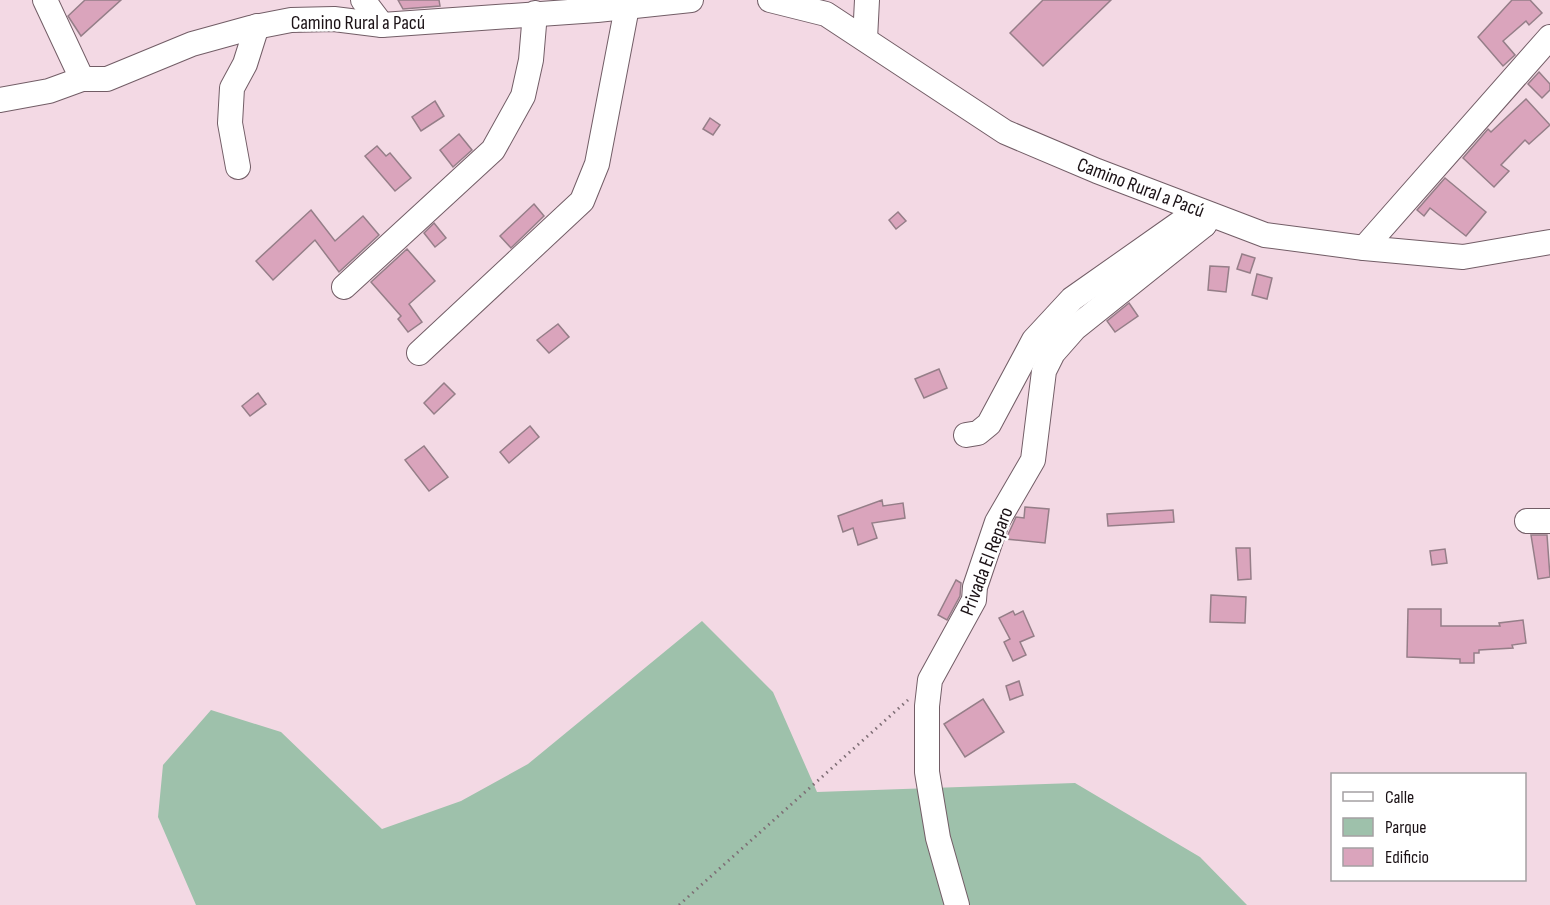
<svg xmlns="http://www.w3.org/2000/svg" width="1550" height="905" viewBox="0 0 1550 905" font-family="'Sofia Sans Condensed',sans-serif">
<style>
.green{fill:#9ec1ab}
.building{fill:#daa4bc;stroke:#957e88;stroke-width:1.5}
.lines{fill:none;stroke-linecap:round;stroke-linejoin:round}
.minor-casing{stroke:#725d66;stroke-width:26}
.path{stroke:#7d6d74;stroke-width:3;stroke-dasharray:1.5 4.5;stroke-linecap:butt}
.minor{stroke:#fff;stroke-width:24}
.labels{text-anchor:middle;stroke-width:5;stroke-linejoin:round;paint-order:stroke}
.street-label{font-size:20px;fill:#1b1216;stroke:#fff}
</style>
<rect width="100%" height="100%" fill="#f3d9e4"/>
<path class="green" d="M702 621 773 692 817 792 1075 783 1200 857 1247 905H196L158 817 163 765 211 710 281 732 382 829 461 801 528 764Z"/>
<g class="building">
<path d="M85 0H121L81 36 68 16Z"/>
<path d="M398 0H439L440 6 403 9Z"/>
<path d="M1043 0H1111L1043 66 1010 33Z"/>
<path d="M1512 0H1530L1542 13 1529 25 1526 21 1503 41 1515 55 1503 66 1478 37Z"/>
<path d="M1539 72 1550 84V90L1542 98 1528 84Z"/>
<path d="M1526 99 1550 125 1529 144 1525 140 1501 165 1509 171 1494 187 1463 158 1488 129 1491 132Z"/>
<path d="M435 101 444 116 421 131 412 117Z"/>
<path d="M710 118 720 125 713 135 703 129Z"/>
<path d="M459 134 472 150 453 167 440 150Z"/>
<path d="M377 146 386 156 390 153 411 178 395 191 365 156Z"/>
<path d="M1445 178 1486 212 1466 236 1430 208 1424 216 1417 210Z"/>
<path d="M534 204 544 216 511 248 500 236Z"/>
<path d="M311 210 335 241 363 216 379 235 339 272 315 240 273 280 256 261Z"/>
<path d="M898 212 906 221 896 229 889 220Z"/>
<path d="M434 223 446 238 435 247 424 233Z"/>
<path d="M407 249 435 281 409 304 422 322 408 332 398 319 401 316 371 282Z"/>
<path d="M1242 254 1255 258 1250 273 1237 269Z"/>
<path d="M1210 266 1229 267 1226 292 1208 290Z"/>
<path d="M1257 274 1272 278 1267 299 1252 295Z"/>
<path d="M1129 303 1138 316 1115 332 1107 321Z"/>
<path d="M558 324 569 337 549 353 537 340Z"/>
<path d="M939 369 947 388 924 398 915 379Z"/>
<path d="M444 383 455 394 434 414 424 403Z"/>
<path d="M258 393 266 404 250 416 242 406Z"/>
<path d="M530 426 539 437 509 463 500 452Z"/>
<path d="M424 446 448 477 429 491 405 460Z"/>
<path d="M882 500 883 506 903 503 905 518 872 523 877 538 858 545 853 528 843 532 838 516Z"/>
<path d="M1025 507 1049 509 1045 543 1006 539 1016 517 1024 518Z"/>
<path d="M1173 510 1174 522 1108 526 1107 514Z"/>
<path d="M1531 535H1547L1550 577 1538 579Z"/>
<path d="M1236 548H1250L1251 579 1238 580Z"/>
<path d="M1445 549 1447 563 1432 565 1430 551Z"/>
<path d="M956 580 961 583 960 596 947 620 938 615Z"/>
<path d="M1211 595 1246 597 1245 623 1210 622Z"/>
<path d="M1408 609H1441V626H1500L1499 623 1523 620 1526 643 1512 645 1513 648 1479 650V653H1474V663H1460V659L1407 657Z"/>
<path d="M1013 611 1015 615 1023 611 1034 636 1020 642 1026 655 1013 661 1004 642 1010 639 999 618Z"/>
<path d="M1019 681 1023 695 1010 700 1006 686Z"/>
<path d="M983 699 1004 732 965 757 944 724Z"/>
</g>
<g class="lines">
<g class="minor-casing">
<g id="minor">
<path d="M45 0 82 79"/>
<path d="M363 0 382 25"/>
<path d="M770 0 826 14 1005 132 1097 171 1265 235 1364 248 1463 257 1550 242"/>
<path d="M865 39 867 0"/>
<path d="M0 100 49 91 82 79H107L192 44 250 28 291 20 334 19 382 25 597 10 691 0"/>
<path d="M238 167 230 123 232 88 245 64 257 26"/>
<path d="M1364 248 1550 37"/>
<path d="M344 287 493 150 523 96 531 60 535 13"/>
<path d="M419 353 582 201 597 164 627 7"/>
<path d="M966 435 978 433 989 424 1034 340 1072 299 1180 223 1204 225"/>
<path d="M1527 521H1550"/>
<path d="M957 905 938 838 927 772V706L930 680 974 600 975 587 997 522 1033 460 1044 371 1053 353 1075 328 1204 225 1211 215"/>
</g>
</g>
<path class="path" d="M679 905 908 700"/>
<use href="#minor" class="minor"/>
</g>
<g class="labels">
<g class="street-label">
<text x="358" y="29">Camino Rural a Pacú</text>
<text transform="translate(1141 187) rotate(21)" y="7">Camino Rural a Pacú</text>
<text transform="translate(986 561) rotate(-69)" y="7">Privada El Reparo</text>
</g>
</g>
<rect x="1331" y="773" width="195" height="108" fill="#ffffff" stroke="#a4a0a2" stroke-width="1.5"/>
<rect x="1343" y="792" width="30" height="9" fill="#ffffff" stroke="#a4a0a2" stroke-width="1.5"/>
<text x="1385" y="803" font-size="18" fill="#1b1216">Calle</text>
<rect x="1343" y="818" width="30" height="18" fill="#9ec1ab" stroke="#a4a0a2" stroke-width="1.5"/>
<text x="1385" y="833" font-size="18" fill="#1b1216">Parque</text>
<rect x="1343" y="848" width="30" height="18" fill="#daa4bc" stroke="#a4a0a2" stroke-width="1.5"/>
<text x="1385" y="863" font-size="18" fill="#1b1216">Edificio</text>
</svg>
